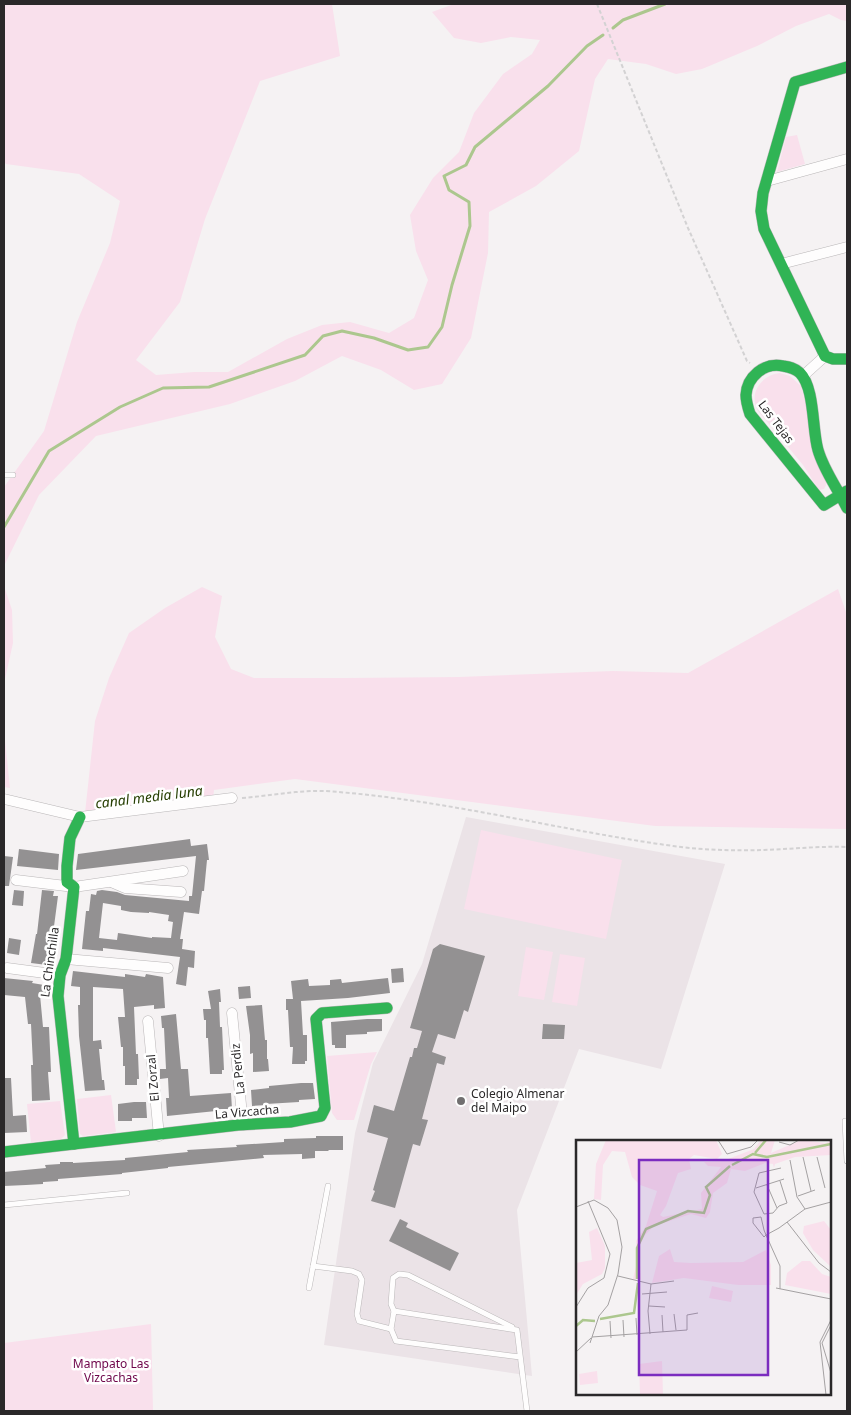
<svg xmlns="http://www.w3.org/2000/svg" width="851" height="1415" viewBox="0 0 851 1415" font-family="'Noto Sans',sans-serif">
<style>
.built{fill:#ebe3e7}
.green{fill:#f9e0ec}
.lines{fill:none;stroke-linecap:round;stroke-linejoin:round}
.stream{stroke:#acc78e;stroke-width:3}
.building{fill:#939192;fill-rule:evenodd}
.lane-casing{stroke:#bab7b8;stroke-width:6}
.street-casing{stroke:#bab7b8;stroke-width:11}
.fast-casing{stroke:#bab7b8;stroke-width:12}
.path{stroke:#d3d2d3;stroke-width:2;stroke-dasharray:4 2.5;stroke-linecap:butt}
.lane{stroke:#fefdfd;stroke-width:5}
.street{stroke:#fefdfd;stroke-width:10}
.fast{stroke:#30b455;stroke-width:11}
.poi-dot{fill:#716f70;stroke:#fff;stroke-width:2}
.labels{text-anchor:middle;stroke-width:5;stroke-linejoin:round;paint-order:stroke}
.street-label{font-size:12px;fill:#2a2829;stroke:#fff}
.poi-label{font-size:12px;fill:#2a2829;stroke:#fff;text-anchor:start}
.park-label{font-size:12px;fill:#6e054a;stroke:#fff}
.water-label{font-size:14px;font-style:italic;fill:#273f03;stroke:#fff}
.inset-river{fill:none;stroke:#acc78e;stroke-width:2.5}
.inset-road{fill:none;stroke:#a4a1a2;stroke-width:1}
.view{fill:#7b2cbf;fill-opacity:0.15;stroke:#7b2cbf;stroke-width:2.5}
.inset-edge{fill:none;stroke:#2a2829;stroke-width:2.5}
</style>
<rect width="100%" height="100%" fill="#f5f2f3"/>
<path class="built" d="M466 817 725 864 661 1069 579 1049 517 1210 532 1376 324 1345 355 1133 373 1063 422 964Z"/>
<g class="green">
<path d="M4 4H332L340 56 260 81 205 219 180 302 136 360 156 375 194 372H228L287 339 322 325 350 322 389 333 414 318 428 280 416 251 410 215 433 178 459 152 474 113 503 74 532 54 540 40 511 37 481 43 454 38 432 12 454 4H847V21L841 20 829 14 796 26 757 46 702 69 676 74 646 64 608 59 595 79 579 151 536 186 489 212 488 253 471 338 442 384 414 390 381 370 342 356 295 381 230 404 96 436 39 495 4 566V487L44 431 77 322 110 243 120 201 79 174 6 164 4 162Z"/>
<path d="M797 135 805 164 777 172 786 137Z"/>
<path d="M780 373 790 376 801 386 826 480V485L824 489 819 490 803 465 758 411C748 394 761 375 780 373Z"/>
<path d="M4 586 12 610 13 643 5 679 4 731 10 788 4 787Z"/>
<path d="M202 587 222 596 215 637 231 669 254 678H345L459 677 613 671 688 673 838 589 847 615V829L655 826 295 779 214 790 213 798 85 813 95 721 109 678 129 633 165 608Z"/>
<path d="M481 830 622 860 606 939 464 909Z"/>
<path d="M526 947 553 952 544 1000 518 996Z"/>
<path d="M560 954 585 958 577 1006 552 1002Z"/>
<path d="M377 1052 371 1064 354 1120H337L332 1113 327 1056Z"/>
<path d="M111 1095 116 1132 83 1136 80 1134 77 1099Z"/>
<path d="M60 1101 65 1135 61 1139 31 1142 27 1104Z"/>
<path d="M151 1324 153 1411H4V1343Z"/>
</g>
<g class="lines">
<g class="stream">
<path d="M613 28 623 20 665 4"/>
<path d="M4 527 49 451 120 407 163 388 209 387 305 355 323 336 342 331 374 338 408 350 428 347 442 327 452 285 470 226 469 202 449 190 444 176 466 165 475 147 548 86 587 46 603 35"/>
</g>
</g>
<g class="building">
<path d="M190 839 191 846 207 844 209 860H207L204 891H202L199 914 184 912 180 939H183L182 949 195 951 194 968 188 967 186 986 176 984 180 957 103 948V951L82 949 86 911H89L91 894 96 895 97 891 102 890 117 892 125 895 189 901V896H192L196 856 76 870 78 854ZM103 903 121 906V910L131 912 149 913V912L169 915 168 921 173 922 171 938 152 937V938L118 933 117 940 99 938Z"/>
<path d="M19 849 59 854 58 870 17 866Z"/>
<path d="M4 856 13 857 9 886H4Z"/>
<path d="M14 890 24 891 23 906 12 905Z"/>
<path d="M42 890 54 891 53 896H58L51 949H50L47 965 31 963 36 934H37Z"/>
<path d="M9 938 21 940 19 955 7 953Z"/>
<path d="M440 944 485 956 468 1012 464 1010 455 1039 438 1034 432 1052 446 1057 444 1065 437 1063 422 1119 428 1120 420 1146 413 1144 395 1208 371 1201 375 1191 373 1190 388 1138 367 1132 374 1105 394 1111 410 1057H412L414 1048H417L422 1031 410 1028 433 949Z"/>
<path d="M403 968 404 982 392 983 391 969Z"/>
<path d="M73 971 125 977V974L145 977 146 974 163 977 165 1008 154 1009V1005L134 1007 136 1054H138L139 1079H137V1085H125V1066H123V1047H121L118 1017H125L123 989 93 987V1041L101 1040 102 1049H99L102 1080H104L105 1090 85 1091 79 1036 78 1005H80V987L71 986Z"/>
<path d="M4 978 33 981 32 983 50 986 48 996 40 995 43 1027H49L51 1072H48L50 1100 32 1101 31 1065H33L31 1024H28L25 997 4 995Z"/>
<path d="M388 978 390 993 348 998 301 1001 303 1035H307V1061H305V1064H292L293 1047H290L288 1010H286V999H293L291 981 308 979 309 986 330 985V980L341 979 342 983Z"/>
<path d="M250 986 251 998 239 999 238 987Z"/>
<path d="M220 989 221 1002H219L220 1027H222L224 1070H222V1074H210L208 1038H206V1020H204L203 1009H211L208 991Z"/>
<path d="M262 1005 265 1040H267V1059H268L269 1071 253 1072V1053L250 1054V1035L246 1006Z"/>
<path d="M176 1014 181 1069H188L190 1096 231 1093 232 1109H216V1111L167 1116 166 1098H169L168 1078 160 1079V1069H166L164 1028H162L161 1016Z"/>
<path d="M367 1019H382V1031L367 1032V1034L346 1035V1048H335V1045H332L331 1022Z"/>
<path d="M543 1024 565 1025 564 1039H542Z"/>
<path d="M4 1078H11L13 1116 26 1115 27 1132 4 1133Z"/>
<path d="M301 1083H313L315 1099 299 1100V1102L266 1104V1105L252 1106 251 1090 269 1088V1086Z"/>
<path d="M134 1102H146L147 1118H132V1121H118V1104Z"/>
<path d="M316 1136H343V1150H328L329 1151H315V1158L302 1159V1154L263 1155 264 1158 168 1167V1168L122 1173V1174L58 1179V1181L43 1182V1184L26 1185 4 1186V1172L46 1168 45 1165 60 1164V1162H73V1163L125 1160V1158L188 1152 187 1150 237 1147 236 1145 284 1142V1139L316 1138Z"/>
<path d="M400 1219 408 1223 406 1227 459 1253 450 1271 389 1241Z"/>
</g>
<g class="lines">
<g class="lane-casing">
<g id="lane">
<path d="M4 475H13"/>
<path d="M847 1121H845L847 1161"/>
<path d="M4 1205 127 1193"/>
<path d="M313 1266 352 1271 359 1274 362 1280 357 1314 359 1321 391 1329"/>
<path d="M309 1288 328 1186"/>
<path d="M394 1311 391 1304 393 1278 399 1274 408 1275 512 1327"/>
<path d="M520 1357 396 1341 391 1329 394 1311 517 1330 527 1411"/>
</g>
</g>
<g class="street-casing">
<g id="street">
<path d="M767 181 847 159"/>
<path d="M781 264 847 247"/>
<path d="M803 376 825 356"/>
<path d="M4 799 80 817 232 798"/>
<path d="M16 880 74 887 183 871"/>
<path d="M111 882 125 888 181 892"/>
<path d="M66 959 168 968"/>
<path d="M7 968 60 975"/>
<path d="M232 1013 243 1125"/>
<path d="M148 1021 159 1136"/>
</g>
</g>
<g class="fast-casing">
<g id="fast">
<path d="M847 67 795 82 763 193 761 211 764 229 825 356 833 359H847"/>
<path d="M847 491 824 505 750 414C748 408 746 402 746 395 747 377 764 362 783 366 789 367 795 368 800 373 815 388 812 430 818 450 824 471 838 489 847 508"/>
<path d="M74 1144 58 996 60 975 66 959 74 887 67 882V866L70 838 80 817"/>
<path d="M4 1152 238 1125 290 1122 321 1116 325 1108 316 1019 322 1013 387 1008"/>
</g>
</g>
<g class="path">
<path d="M597 4 688 228 747 361 750 363"/>
<path d="M242 798C270 796 297 790 325 791 443 799 557 830 673 846 703 850 734 851 764 850 792 849 819 846 847 847"/>
</g>
<use href="#lane" class="lane"/>
<use href="#street" class="street"/>
<use href="#fast" class="fast"/>
</g>
<circle class="poi-dot" cx="461" cy="1101" r="5"/>
<g class="labels">
<g class="street-label">
<text transform="translate(776 422) rotate(53)" y="4">Las Tejas</text>
<text transform="translate(50 962) rotate(-82)" y="4">La Chinchilla</text>
<text transform="translate(238 1069) rotate(-96)" y="4">La Perdiz</text>
<text transform="translate(153 1078) rotate(-95)" y="4">El Zorzal</text>
<text transform="translate(247 1112) rotate(-5)" y="4">La Vizcacha</text>
</g>
<g class="poi-label">
<text x="471" y="1098">Colegio Almenar<tspan x="471" dy="14">del Maipo</tspan></text>
</g>
<g class="park-label">
<text x="111" y="1368">Mampato Las<tspan x="111" dy="14">Vizcachas</tspan></text>
</g>
<g class="water-label">
<text transform="translate(149 797) rotate(-7)" y="5">canal media luna</text>
</g>
</g>
<g transform="translate(576 1140)">
<rect width="255" height="255" fill="#f5f2f3"/>
<path d="M30 0H140L146 14 141 19 118 15 113 19 115 29 102 33 90 66 84 75 87 77 126 69 125 53 145 27 132 26 128 22 147 21 178 9 185 0H199L195 13 225 0 250 3 255 0V15L219 17 199 24 198 28 197 24 189 23 169 31 155 29 151 43 137 53 134 72 130 78 115 74 78 86 69 95 63 107 65 140 57 139 61 122 60 101 70 86 81 51 64 45 56 37 49 12 36 11 27 25 25 60 18 59 20 24ZM248 81 255 90V127L237 110 227 93 228 86ZM21 88 29 106V128L26 134 7 144 0 155V123L16 120 13 92ZM94 109 98 122 115 123 167 122 190 110 195 125V145H162L108 138 76 143 83 116ZM226 121H234L246 134 255 137V154L209 145 211 133ZM136 146 157 151 155 162 133 158ZM86 221 87 255H64L63 224ZM21 231 22 243 4 245 3 234Z" fill="#f9e0ec"/>
<path class="inset-river" d="M179 13 190 0M156 25 177 14 191 17 255 4M61 139V108L70 89 112 71 128 73 134 55 130 47 154 26M24 179 58 173 62 143M0 186 7 180 19 181"/>
<path class="inset-road" d="M142 0 151 14 175 7 182 0M203 2 214 5 223 0M227 17 235 51M241 17 249 48M214 20 221 57 229 69M191 45 201 68M180 48 208 39M222 56 239 50M0 67 18 60 32 68 41 80 46 107 42 134 32 165 23 176 14 203M188 74 178 52 183 33 205 28M188 74 197 73 203 66 211 63 204 41M211 82 243 123 255 132M42 136 75 144 98 141M200 148 255 159M204 149V126L190 95 188 90 185 77 177 78V83L188 97 190 95 203 88 229 69 255 62M66 154 91 152M73 166 89 167M0 167 12 148 28 138 34 114 12 61M98 174 100 190M86 175 87 192M60 178 61 195M47 180 48 197M34 181 35 198M255 185 246 203 255 233M74 194 72 171 75 144M16 197 111 190V175L122 173M0 212 15 198M250 255 244 202 255 180"/>
<path class="view" d="M63 20H192V235H63Z"/>
<rect width="255" height="255" class="inset-edge"/>
</g>
<rect width="851" height="1415" fill="none" stroke="#2a2829" stroke-width="10"/>
</svg>
